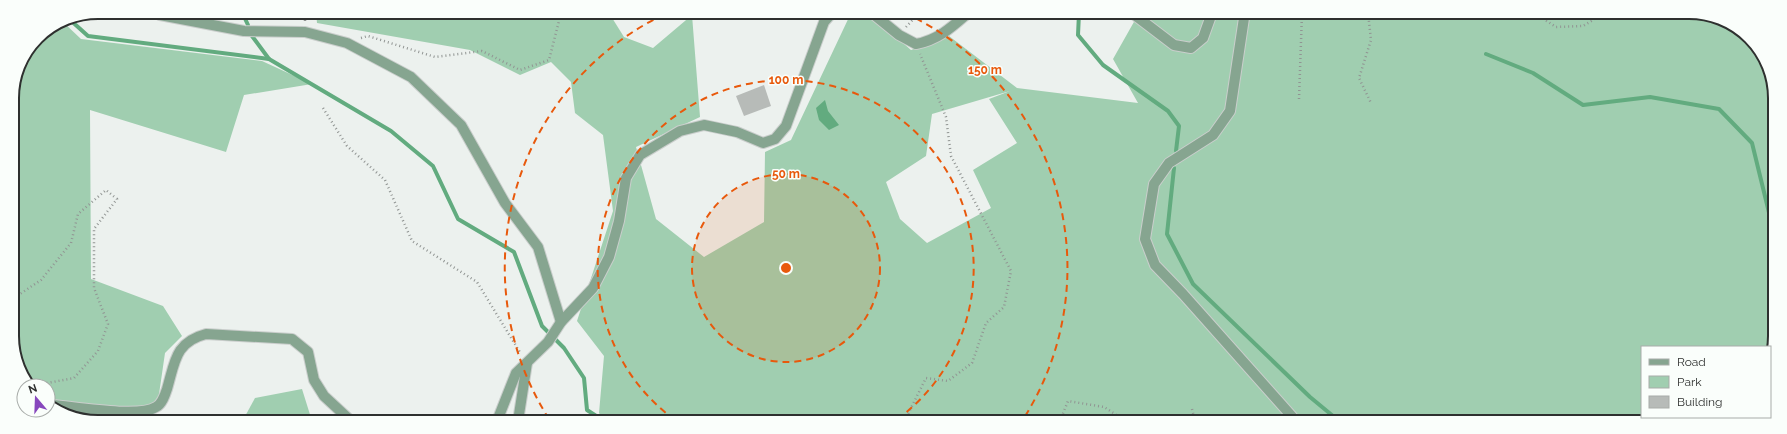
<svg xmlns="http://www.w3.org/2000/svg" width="1787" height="434" viewBox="0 0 1787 434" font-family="Raleway,sans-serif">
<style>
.green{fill:#a0ceb0;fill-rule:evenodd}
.water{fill:#62ab7f}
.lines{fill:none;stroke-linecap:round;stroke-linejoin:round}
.stream{stroke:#62ab7f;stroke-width:4}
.building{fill:#b7bbb8}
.minor-casing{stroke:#cacecc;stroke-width:12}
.path{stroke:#919593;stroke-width:2.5;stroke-dasharray:1 3;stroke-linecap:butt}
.minor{stroke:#86a590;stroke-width:10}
.ring{fill:none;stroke:#e8590c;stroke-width:2;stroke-dasharray:7 5}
.rim{fill:none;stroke:#2e302f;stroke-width:2}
.centre{fill:#e8590c;stroke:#fafefb;stroke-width:2}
.ring-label{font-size:12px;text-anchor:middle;font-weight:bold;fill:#e8590c;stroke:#fafefb;stroke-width:3;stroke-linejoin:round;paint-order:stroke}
</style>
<rect width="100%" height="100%" fill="#ecf1ee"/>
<g class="green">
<path d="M316 12 609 13 624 37 653 48 692 15 700 117 636 147 656 219 704 257 764 222 765 152 791 140 851 13H869L911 50 949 36 1017 88 1138 103 1113 59 1139 13 1706 14 1750 37 1773 82V353L1770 359V347H1642V417H1706L1694 422 605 421 599 413 604 356 577 321 613 211 603 135 575 113 571 82 551 62 520 75 470 50 317 23ZM1010 91 989 99 1017 143 973 170 991 208 927 243 900 219 886 182 926 156 932 114Z"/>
<path d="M62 21 81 39 262 61 312 84 244 95 226 152 90 110 91 279 163 306 182 336 165 353 158 401 133 417 48 400V386H32L14 353 12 93 21 60 37 37Z"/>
<path d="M302 389 312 421 243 420 255 398Z"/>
</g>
<path class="water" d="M825 100 828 111 839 125 829 130 819 120 816 108Z"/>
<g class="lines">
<g class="stream">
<path d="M242 12 248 25"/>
<path d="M1079 13 1078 35 1103 65 1168 111 1179 126 1176 151"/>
<path d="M68 18 88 36 269 59"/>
<path d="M252 36 269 59 391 131 433 166 458 219 514 252 542 326 564 348 584 378 587 410 604 421"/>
<path d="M1486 54 1533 73 1583 105 1650 97 1719 109 1752 143 1773 229"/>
<path d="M1174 168 1167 234 1193 284 1310 397 1339 421"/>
</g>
</g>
<path class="building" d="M764 85 771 106 744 116 736 96Z"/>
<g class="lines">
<g class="minor-casing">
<g id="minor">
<path d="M155 12 160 15 244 31 305 32 347 43 411 77 461 125 505 203 538 247 561 322"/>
<path d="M872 13 899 35 916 44C938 40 952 27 968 13"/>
<path d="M1132 13 1174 45 1191 48 1203 38 1212 13"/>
<path d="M1241 13 1244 18 1230 111 1213 135 1169 163 1154 184 1145 239 1155 265 1183 294 1296 421"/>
<path d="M53 405C76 407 139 418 156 407 162 404 165 395 167 389 175 362 175 342 206 334L292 339 308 352 314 380 324 396 351 421"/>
<path d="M497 421 516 373 548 342 561 322 593 288 609 257 619 221 626 178 640 155 680 131 704 125 737 132 763 143 775 139 786 126 824 22 832 13"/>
<path d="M518 421 527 363"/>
</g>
</g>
<g class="path">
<path d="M305 12V22"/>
<path d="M1368 13 1371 40 1359 78 1371 103"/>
<path d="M1536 14 1556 27 1583 26 1603 14"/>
<path d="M906 27 919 13"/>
<path d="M361 38 368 36 435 57 482 51 520 70 549 60 560 17 559 12"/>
<path d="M1299 99 1302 13"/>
<path d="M323 108 347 146 385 180 412 241 477 282 521 354"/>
<path d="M13 293 20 294 41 280 71 243 78 214 106 190 117 199 94 229V288L108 324 98 351 74 378 31 386"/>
<path d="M1192 409 1195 421"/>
<path d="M907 421 906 418 926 378 948 381 972 363 986 323 1004 307 1011 271 951 156 946 117 920 54"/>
<path d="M1070 421 1062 416 1068 401 1104 407 1126 421"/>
</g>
<use href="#minor" class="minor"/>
</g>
<circle cx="786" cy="268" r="94" fill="#e8590c" fill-opacity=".12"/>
<g class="ring">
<circle cx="786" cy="268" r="94"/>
<path d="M675 420A188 188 0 1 1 895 421"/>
<path d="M549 419A281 281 0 0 1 667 13M905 13A281 281 0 0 1 1022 421"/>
</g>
<path d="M0 0H1787V434H0ZM98 19H1689A79 79 0 0 1 1768 98V336A79 79 0 0 1 1689 415H98A79 79 0 0 1 19 336V98A79 79 0 0 1 98 19Z" fill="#fafefb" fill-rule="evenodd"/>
<path class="rim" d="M98 19H1689A79 79 0 0 1 1768 98V336A79 79 0 0 1 1689 415H98A79 79 0 0 1 19 336V98A79 79 0 0 1 98 19Z"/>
<circle cx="786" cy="268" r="6" class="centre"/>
<g class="ring-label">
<text x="985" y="74">150 m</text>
<text x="786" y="84">100 m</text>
<text x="786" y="178">50 m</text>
</g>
<rect x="1641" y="346" width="130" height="72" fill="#fafefb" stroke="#a8aca9"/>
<rect x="1649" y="359" width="20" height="6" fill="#86a590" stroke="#a8aca9"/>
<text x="1677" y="366" font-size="12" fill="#2e302f">Road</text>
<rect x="1649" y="376" width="20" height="12" fill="#a0ceb0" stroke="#a8aca9"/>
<text x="1677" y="386" font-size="12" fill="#2e302f">Park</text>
<rect x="1649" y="396" width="20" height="12" fill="#b7bbb8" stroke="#a8aca9"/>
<text x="1677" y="406" font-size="12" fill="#2e302f">Building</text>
<g transform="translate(36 398) rotate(341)"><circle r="19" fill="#fafefb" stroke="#a8aca9"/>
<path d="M0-3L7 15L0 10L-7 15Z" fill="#8747bd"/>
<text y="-6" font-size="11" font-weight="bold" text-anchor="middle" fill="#2e302f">N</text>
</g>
</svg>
